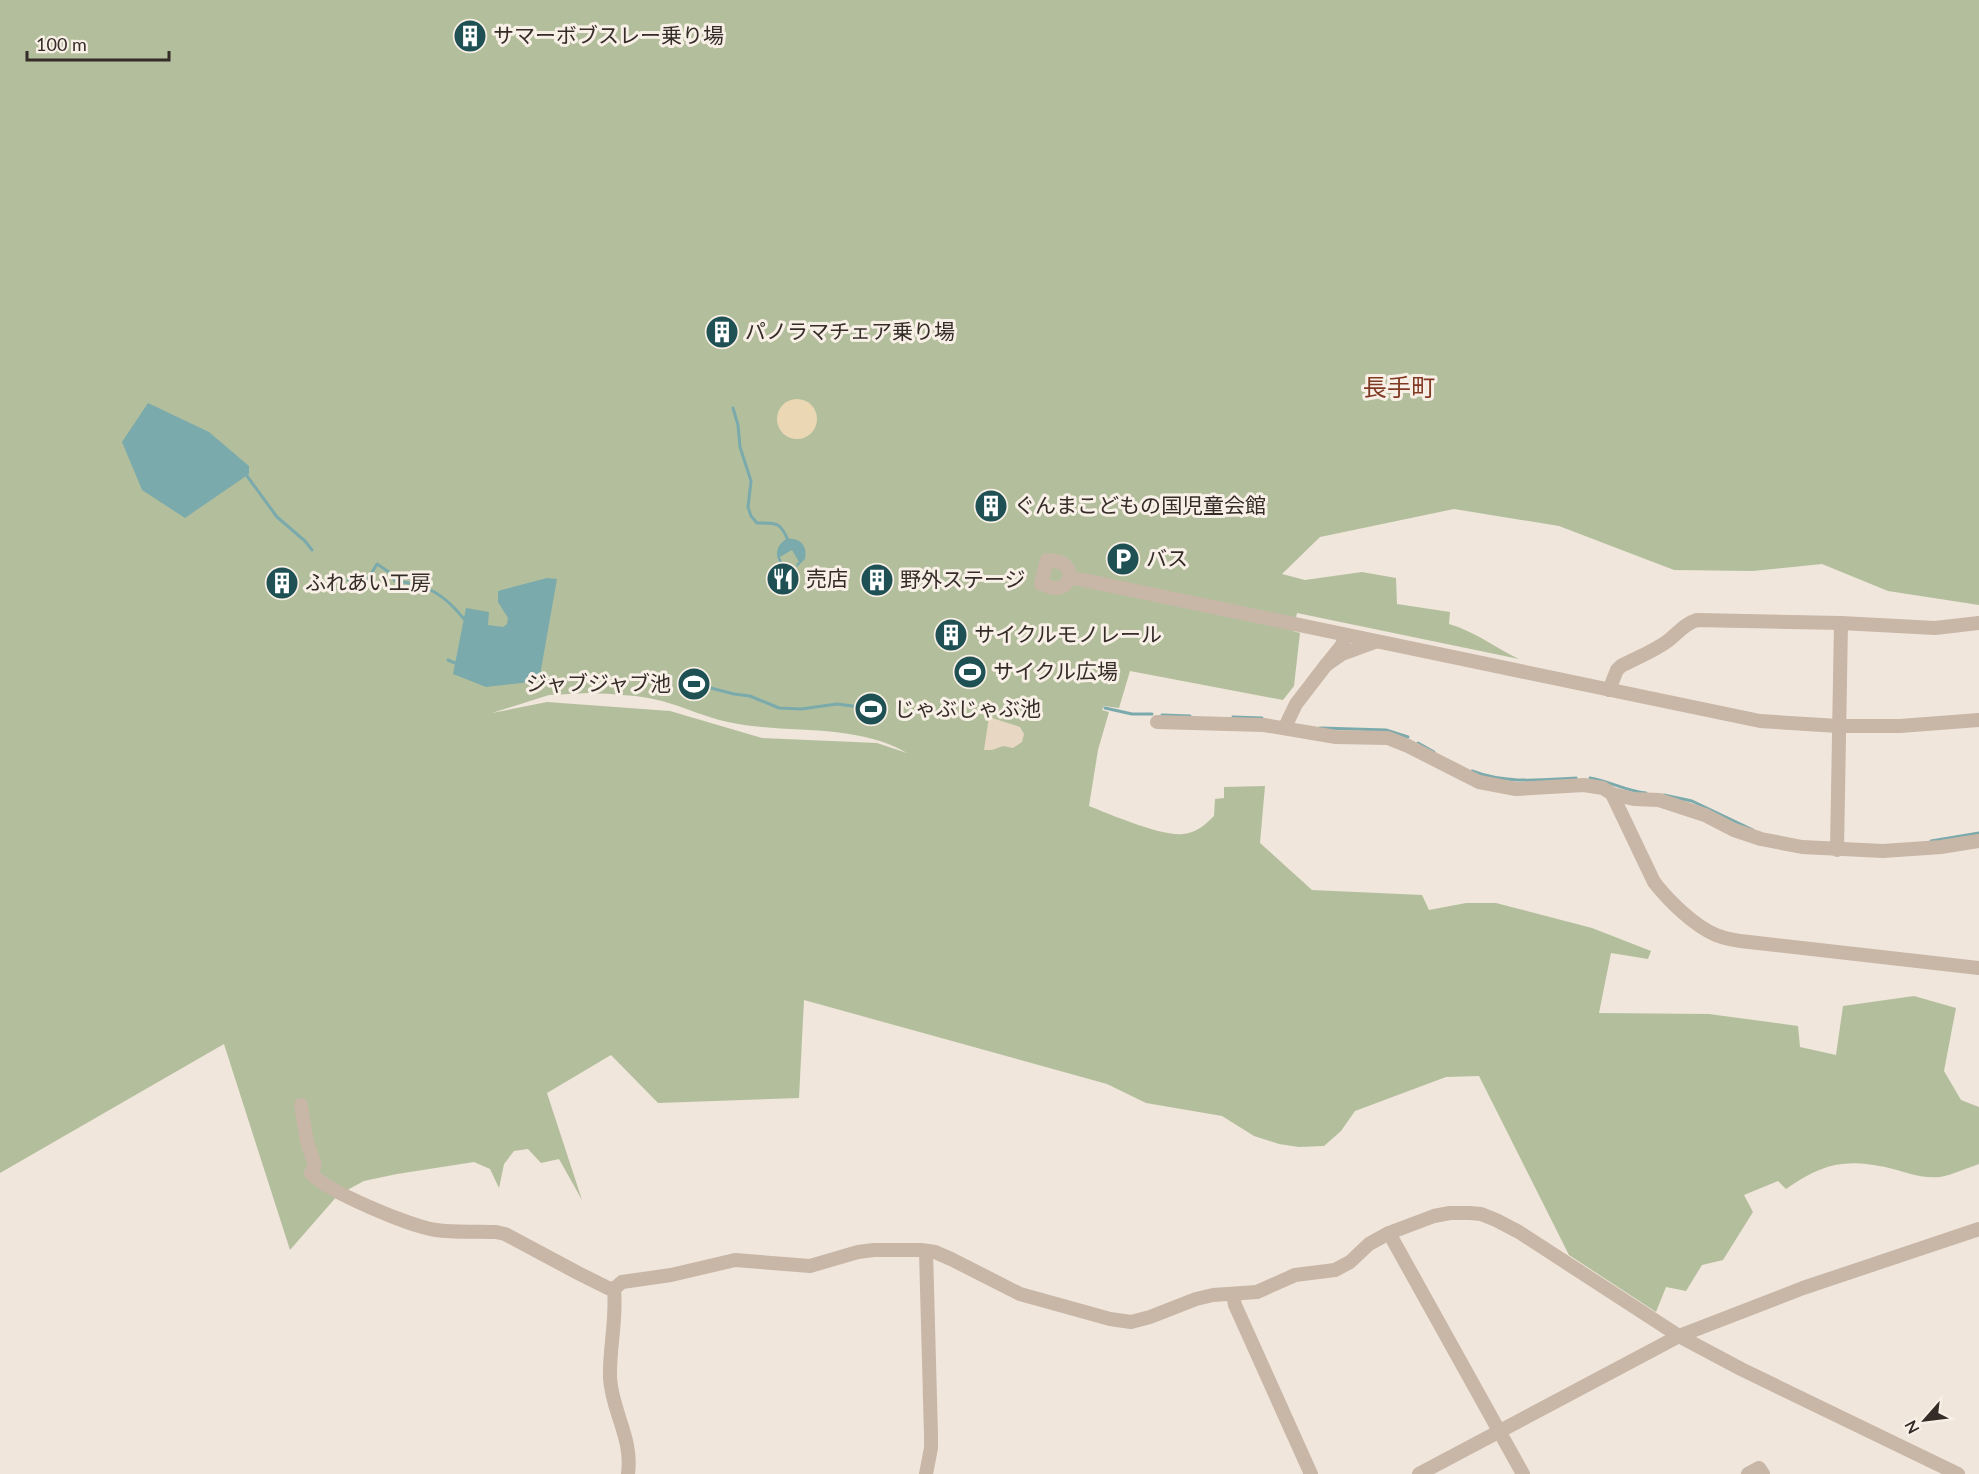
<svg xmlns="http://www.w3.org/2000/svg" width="1979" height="1474" viewBox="0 0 1979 1474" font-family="Lato,'Noto Sans JP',sans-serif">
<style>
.green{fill:#b3bf9c;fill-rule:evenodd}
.sand{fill:#ebd7b3}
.plaza{fill:#e8d7c3}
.water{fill:#7baaac}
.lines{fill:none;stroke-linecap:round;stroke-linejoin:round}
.stream{stroke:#7baaac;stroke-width:3}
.minor{stroke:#c8b6a7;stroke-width:14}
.labels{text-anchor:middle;stroke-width:6;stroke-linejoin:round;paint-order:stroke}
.poi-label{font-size:21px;fill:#352c28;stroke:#f8f0e7;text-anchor:start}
.quarter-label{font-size:24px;fill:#803a24;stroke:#f8f0e7}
</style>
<rect width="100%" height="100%" fill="#f0e6db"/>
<path class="green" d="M0 0H1979V605L1888 591 1822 564 1753 571 1674 570 1559 526 1454 509 1320 537 1282 574 1305 580 1362 572 1396 578 1397 604 1450 612 1449 624C1474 631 1496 648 1519 659L1297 613 1293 631 1300 633 1294 686 1283 700 1130 671 1119 708 1104 706 1102 710 1109 712 1098 750 1089 806C1109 814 1163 837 1183 834 1196 833 1205 825 1214 816L1215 799 1224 798V787L1265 786 1260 843 1312 890 1422 895 1429 910 1466 903H1496L1592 928 1651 951 1648 959 1611 953 1599 1013 1709 1014 1798 1026 1800 1047 1836 1055 1843 1006 1914 996 1956 1008 1944 1071 1961 1100 1979 1107V1164C1967 1168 1952 1175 1940 1177 1920 1179 1903 1171 1885 1167 1843 1158 1820 1165 1786 1189L1778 1181 1744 1195 1753 1212 1723 1260 1702 1265 1686 1291 1666 1287 1656 1312 1569 1255 1479 1076 1446 1077 1355 1111 1341 1131 1324 1146 1299 1147 1279 1144 1254 1136 1222 1116 1146 1103 1107 1084 804 1000 799 1098 658 1103 611 1055 547 1093 582 1200 559 1159 541 1163 528 1149 514 1151 504 1164 499 1188 490 1169 474 1162 397 1174 364 1181 338 1195 290 1250 224 1044 0 1173ZM589 693C614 694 638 695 662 701 684 707 705 717 728 722 787 735 853 722 907 753L877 743 762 738 670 711 547 702 492 713 549 695Z"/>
<circle class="sand" cx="797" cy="419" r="20"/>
<path class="plaza" d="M989 717 1020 727 1024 734 1022 742 1013 748 1003 746 992 750H984Z"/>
<g class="water">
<path d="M148 403 209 432 249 466V474L185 518 142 490 122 442Z"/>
<path d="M786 539C800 537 808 546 805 559L797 567 796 564 799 562 792 550 780 557 782 562 780 563C774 554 777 545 786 539Z"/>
<path d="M547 578 557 579 539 681 486 687 453 674 466 608 489 612 488 625 503 627 507 624 508 618 498 602V591Z"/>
<circle cx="694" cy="684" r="9"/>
<circle cx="871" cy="710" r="11"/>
</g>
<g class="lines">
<g class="stream">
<path d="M733 408 738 425 740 447 751 481 748 507 751 516 757 523C778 523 780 522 789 542"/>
<path d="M247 476 277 517 305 541 312 550"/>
<path d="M348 580 362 589 377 564 389 572 395 581C427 584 444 594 464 619"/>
<path d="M448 660 455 663"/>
<path d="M703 686 734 694 750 696 779 708 801 709 837 704 860 707"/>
<path d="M1105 708 1132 714H1152"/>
<path d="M1162 715 1190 716"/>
<path d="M1233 717 1262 718"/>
<path d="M1320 728 1386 730 1408 737"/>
<path d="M1418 743 1434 752"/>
<path d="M1472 771C1506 784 1540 780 1576 778"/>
<path d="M1590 778C1609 781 1626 791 1646 793"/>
<path d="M1664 795 1692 801 1753 830"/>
<path d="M1931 841 1979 833"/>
</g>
<g class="minor">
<path d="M1047 560C1052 561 1058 561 1062 563 1074 569 1070 588 1056 588 1051 588 1046 585 1041 584Z"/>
<path d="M1069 577 1760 721 1838 726H1900L1979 720"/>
<path d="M1345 635 1342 645 1326 665 1342 654 1375 642"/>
<path d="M1609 690 1617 670 1621 666C1636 658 1655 651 1669 640 1679 632 1684 624 1697 620L1841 623 1935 628 1979 623"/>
<path d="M1157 722 1264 725 1336 737 1388 738 1408 746 1479 782 1516 789 1584 785 1603 788 1612 794 1654 882C1668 900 1694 926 1716 935 1726 939 1738 941 1749 942L1979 968"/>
<path d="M1285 727 1296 704 1326 665"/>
<path d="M1612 794 1634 799 1659 800 1705 815 1734 830 1761 839 1802 847 1883 851 1941 847 1979 841"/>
<path d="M1837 850 1841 623"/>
<path d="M301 1105 307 1142 315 1165 311 1173C325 1191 412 1227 436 1230 456 1233 476 1231 496 1232L505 1234 578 1273 608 1288 614 1289"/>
<path d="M1389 1233 1523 1474"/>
<path d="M1233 1295 1235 1305 1311 1474"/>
<path d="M628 1474C633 1438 612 1412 610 1378 609 1349 617 1319 614 1289L622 1282 671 1275 735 1260 810 1266 858 1252 874 1250H921L935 1252 951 1259 1020 1294 1110 1319 1131 1322 1150 1317 1196 1299 1213 1295 1257 1292 1295 1275 1335 1270 1350 1262 1369 1244 1389 1233 1434 1216 1450 1213H1470L1481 1214 1496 1220 1519 1232 1679 1336 1741 1369 1958 1474"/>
<path d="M926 1474 931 1448V1435L926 1251"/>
<path d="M1419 1474 1679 1336 1803 1288 1979 1229"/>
<path d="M1748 1474 1759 1468 1763 1474"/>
</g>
</g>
<defs>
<g id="building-disc" transform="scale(1.725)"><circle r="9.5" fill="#1f5154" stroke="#f8f0e7"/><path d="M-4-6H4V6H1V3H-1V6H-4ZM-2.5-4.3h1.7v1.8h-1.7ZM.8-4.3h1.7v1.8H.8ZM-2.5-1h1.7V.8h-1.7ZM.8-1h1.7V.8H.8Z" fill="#fff"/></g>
<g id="parking-disc" transform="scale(1.725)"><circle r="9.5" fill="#1f5154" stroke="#f8f0e7"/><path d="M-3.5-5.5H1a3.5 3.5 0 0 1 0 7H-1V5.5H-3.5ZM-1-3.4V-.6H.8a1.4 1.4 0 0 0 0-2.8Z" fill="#fff"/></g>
<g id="restaurant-disc" transform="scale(1.725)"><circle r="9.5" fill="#1f5154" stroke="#f8f0e7"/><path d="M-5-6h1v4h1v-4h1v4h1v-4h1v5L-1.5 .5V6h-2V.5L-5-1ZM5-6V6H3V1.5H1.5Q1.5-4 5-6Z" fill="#fff"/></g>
<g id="stadium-disc" transform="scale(1.725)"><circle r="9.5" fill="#1f5154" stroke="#f8f0e7"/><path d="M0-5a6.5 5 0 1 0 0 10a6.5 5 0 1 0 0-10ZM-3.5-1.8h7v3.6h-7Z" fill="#fff"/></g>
</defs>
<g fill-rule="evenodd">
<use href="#building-disc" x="470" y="36"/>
<use href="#building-disc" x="722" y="332"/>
<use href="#building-disc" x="991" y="506"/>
<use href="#parking-disc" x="1123" y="559"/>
<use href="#restaurant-disc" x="783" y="579"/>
<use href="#building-disc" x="877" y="580"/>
<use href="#building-disc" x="282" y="583"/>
<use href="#building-disc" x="951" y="635"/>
<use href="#stadium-disc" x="970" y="672"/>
<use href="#stadium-disc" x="694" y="684"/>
<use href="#stadium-disc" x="871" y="709"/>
</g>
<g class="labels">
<g class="poi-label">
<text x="493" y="43">サマーボブスレー乗り場</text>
<text x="745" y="339">パノラマチェア乗り場</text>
<text x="1014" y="513">ぐんまこどもの国児童会館</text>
<text x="1146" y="566">バス</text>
<text x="806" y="586">売店</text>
<text x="900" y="587">野外ステージ</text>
<text x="305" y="590">ふれあい工房</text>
<text x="974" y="642">サイクルモノレール</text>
<text x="993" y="679">サイクル広場</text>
<text x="671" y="691" text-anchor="end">ジャブジャブ池</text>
<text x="894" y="716">じゃぶじゃぶ池</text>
</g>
<g class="quarter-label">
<text x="1399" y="396">長手町</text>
</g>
</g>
<g transform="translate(1925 1420) rotate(242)" stroke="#f8f0e7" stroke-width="4.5" paint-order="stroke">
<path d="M0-4.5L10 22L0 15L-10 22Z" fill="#352c28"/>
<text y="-9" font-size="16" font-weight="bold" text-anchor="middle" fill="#352c28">N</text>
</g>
<path d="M27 51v9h142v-9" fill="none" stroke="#352c28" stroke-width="3"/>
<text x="36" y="51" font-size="18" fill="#352c28" stroke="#f8f0e7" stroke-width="4.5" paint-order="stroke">100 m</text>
</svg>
